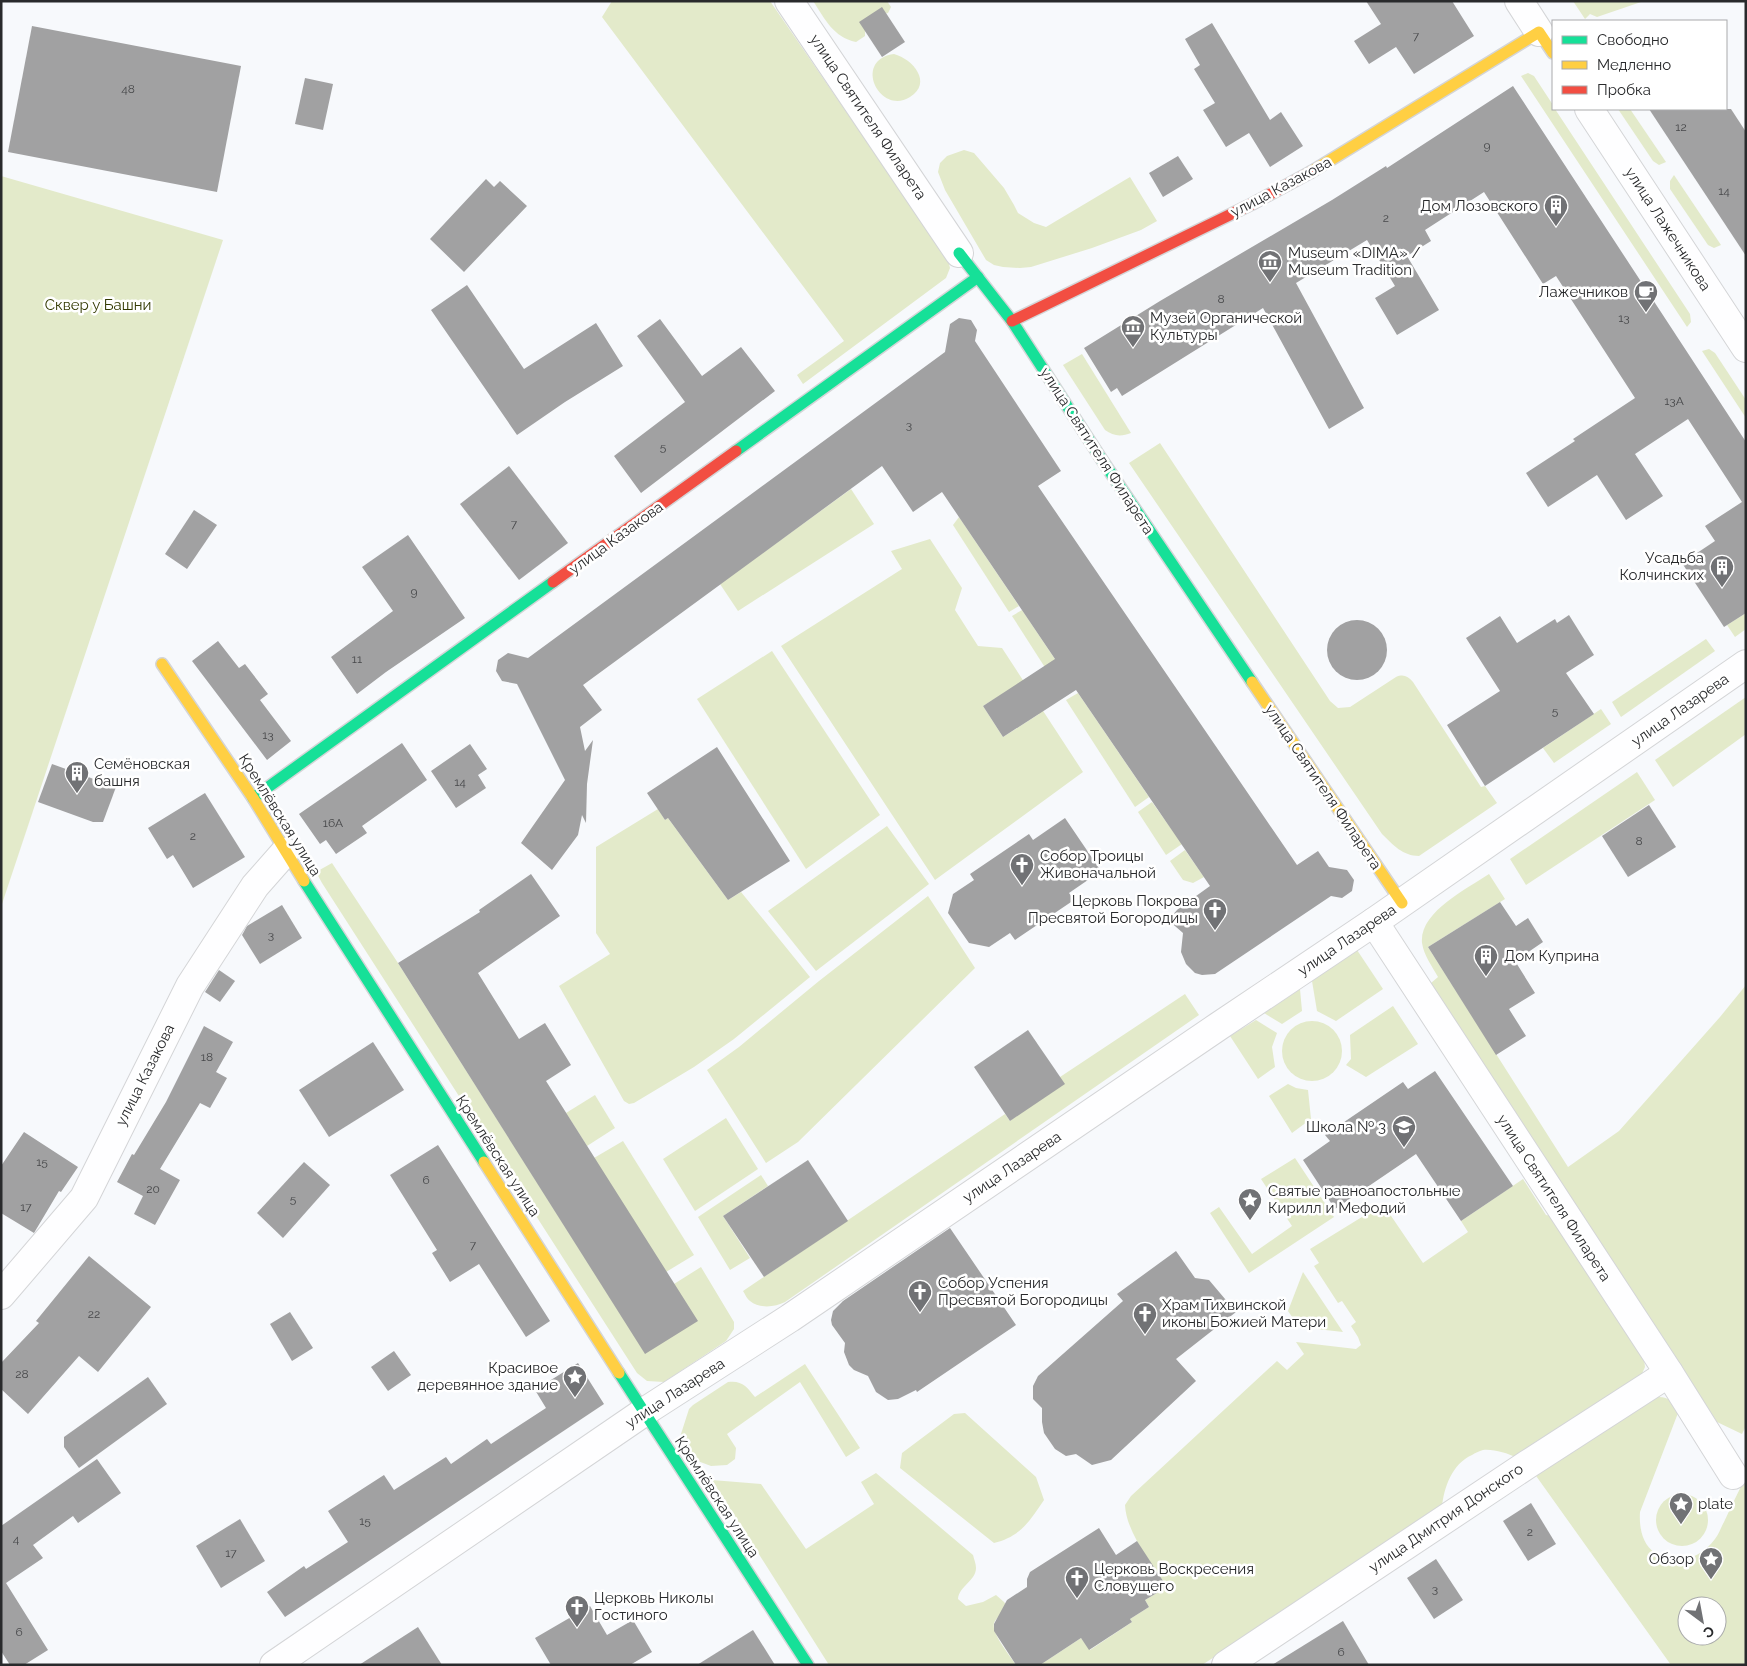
<svg xmlns="http://www.w3.org/2000/svg" width="1747" height="1666" viewBox="0 0 1747 1666" font-family="Raleway,sans-serif">
<style>
.green{fill:#e3eaca;fill-rule:evenodd}
.building{fill:#a1a1a2}
.lines{fill:none;stroke-linecap:round;stroke-linejoin:round}
.street-casing{stroke:#d4d5d7;stroke-width:30}
.fast-casing{stroke:#d4d5d7;stroke-width:14}
.slow-casing{stroke:#d4d5d7;stroke-width:14}
.jam-casing{stroke:#d4d5d7;stroke-width:14}
.street{stroke:#fefeff;stroke-width:28}
.fast{stroke:#16e098;stroke-width:11}
.slow{stroke:#ffcf43;stroke-width:11}
.jam{stroke:#f24e42;stroke-width:11}
.labels{text-anchor:middle;stroke-width:5;stroke-linejoin:round;paint-order:stroke}
.number-label{font-size:12px;fill:#47484a}
.street-label{font-size:15px;fill:#292a2c;stroke:#fff}
.poi-label{font-size:15px;fill:#292a2c;stroke:#fff;text-anchor:start}
.park-label{font-size:15px;fill:#333a02;stroke:#fff}
</style>
<rect width="100%" height="100%" fill="#f7f9fc"/>
<g class="green">
<path d="M612 1H770L948 260 950 268 946 278 803 384 797 375 844 341 602 17Z"/>
<path d="M813 1H887L891 7 888 13 880 15 865 27V36L856 42C833 37 825 19 813 1Z"/>
<path d="M1573 1H1644L1597 17 1590 14 1585 19Z"/>
<path d="M894 54C913 59 933 83 910 97 880 116 852 60 894 54Z"/>
<path d="M1528 73 1534 76 1553 105V109H1555L1690 314 1691 322 1687 327 1521 76Z"/>
<path d="M1618 109H1630L1666 162 1659 165 1653 161Z"/>
<path d="M964 150 974 153 1004 188 1014 205 1018 213 1034 223 1046 227 1130 177 1157 221 1141 230 1092 248 1031 267 1020 268 1003 267 994 265 986 260 945 190 938 172 940 163 947 156Z"/>
<path d="M1674 175 1721 245 1714 248 1708 245 1670 189V181Z"/>
<path d="M1 176 223 240 1 907Z"/>
<path d="M1709 349 1715 353 1746 400V418L1702 351Z"/>
<path d="M1082 354 1131 433C1121 437 1113 436 1105 430L1063 365Z"/>
<path d="M1160 443 1330 701 1338 708 1350 707 1396 677C1403 674 1408 676 1413 682L1481 787 1485 786 1497 803 1419 856C1403 856 1393 845 1382 834L1129 463Z"/>
<path d="M851 489 874 524 738 611 720 584Z"/>
<path d="M959 517 1019 606 1009 612 953 525Z"/>
<path d="M930 539 962 588 955 610 978 646 1002 648 1083 772 935 880 781 646 902 569 891 551ZM1020 683 1039 714 1003 737 983 706Z"/>
<path d="M1022 610 1073 686 1062 694 1012 616Z"/>
<path d="M1746 613V629L1735 637 1727 625Z"/>
<path d="M1706 639 1715 651 1621 717 1612 702Z"/>
<path d="M772 651 880 815 806 869 697 699Z"/>
<path d="M1078 693 1149 797 1135 807 1066 700Z"/>
<path d="M1746 697V734L1673 787 1655 760Z"/>
<path d="M1601 709 1611 724 1554 763 1543 748Z"/>
<path d="M1637 772 1655 800 1526 885 1510 859Z"/>
<path d="M1152 802 1182 844 1166 855 1138 812Z"/>
<path d="M658 809 665 820 668 818 728 900 741 892 810 977 734 1039 694 1067 634 1103 629 1104 624 1101 559 986 610 954 596 933V847Z"/>
<path d="M887 826 929 884 816 971 768 911Z"/>
<path d="M1185 850 1204 877 1193 883 1183 880 1170 861Z"/>
<path d="M332 863 398 963 645 1353 674 1284 701 1267 734 1322V1329L726 1341 664 1382 647 1381 637 1373 322 883 316 872Z"/>
<path d="M1489 874 1505 899 1428 947 1568 1167 1619 1131 1720 1017 1746 985V1426L1742 1434 1717 1422 1574 1207 1431 983 1438 977C1432 966 1424 956 1422 943 1419 912 1467 889 1489 874Z"/>
<path d="M928 896 975 968 798 1142 766 1163 707 1070 739 1047 819 981Z"/>
<path d="M1357 950 1383 989 1336 1021 1317 1011 1312 981Z"/>
<path d="M1300 989 1302 1011 1282 1024 1264 1013Z"/>
<path d="M1185 994 1199 1015 785 1302C775 1307 760 1309 750 1301 747 1299 745 1294 743 1291L1005 1114 1010 1121 1060 1077Z"/>
<path d="M1393 1006 1418 1044 1366 1077 1346 1065 1351 1059 1350 1035Z"/>
<path d="M1256 1020 1277 1033 1272 1047 1275 1067 1258 1079 1230 1036Z"/>
<circle cx="1312" cy="1051" r="30"/>
<path d="M1288 1084 1296 1088 1308 1090 1311 1119 1292 1133 1269 1096Z"/>
<path d="M595 1095 615 1128 587 1146 566 1113Z"/>
<path d="M726 1118 758 1169 695 1211 663 1159Z"/>
<path d="M623 1141 694 1255 666 1272 594 1158Z"/>
<path d="M1295 1158 1334 1217 1249 1273 1210 1213 1219 1207 1252 1254 1292 1226 1261 1179Z"/>
<path d="M761 1175 768 1186 723 1216 750 1258 730 1270 698 1217Z"/>
<path d="M1523 1179 1546 1215 1552 1216 1644 1359 1645 1367 1640 1378 1517 1458C1507 1453 1494 1449 1483 1450 1479 1451 1475 1453 1472 1455 1452 1464 1444 1487 1442 1507L1202 1665H1040L1081 1638 1090 1650 1132 1622 1130 1619 1149 1607 1145 1600 1167 1587C1152 1564 1126 1532 1125 1505L1131 1496 1277 1361 1287 1370 1304 1354 1296 1342 1356 1349 1361 1345 1358 1337 1351 1326 1356 1322 1342 1301 1338 1303 1314 1266 1319 1263 1310 1249 1383 1204 1423 1263 1468 1232 1461 1221Z"/>
<path d="M1303 1272 1343 1332 1299 1327 1288 1311Z"/>
<path d="M805 1364 860 1448 846 1457 800 1382 727 1434 736 1448 735 1459 727 1465 711 1466 695 1460 684 1447 680 1437 689 1409 693 1405 728 1382C742 1380 747 1387 755 1397Z"/>
<path d="M1655 1397C1670 1396 1671 1401 1678 1413L1640 1512C1639 1527 1642 1544 1655 1553 1676 1568 1701 1558 1715 1539 1719 1534 1721 1527 1724 1522 1731 1507 1738 1492 1746 1477V1665H1671L1534 1473ZM1687 1606H1717V1636H1687Z"/>
<path d="M965 1413 1036 1477 1044 1500C1029 1522 1021 1536 994 1543L900 1468 902 1453 954 1414Z"/>
<path d="M876 1473 973 1555C974 1559 976 1564 976 1568 976 1581 959 1586 958 1599L966 1606 983 1602 996 1595 1004 1602 1009 1609C1004 1613 997 1616 994 1623 991 1633 1010 1656 1016 1665H829L712 1480 761 1484 806 1549 874 1504 861 1482Z"/>
<circle cx="1682" cy="1520" r="26"/>
</g>
<g class="building">
<path d="M1366 1H1452L1474 36 1414 74 1396 47 1369 64 1354 41 1381 24Z"/>
<path d="M882 7 905 42 882 57 859 22Z"/>
<path d="M1212 23 1270 120 1281 112 1303 146 1270 167 1249 133 1226 147 1203 110 1215 103 1194 69 1200 65 1185 39Z"/>
<path d="M32 26 241 66 217 192 8 152Z"/>
<path d="M305 78 333 84 323 130 295 124Z"/>
<path d="M1513 86 1746 442V613L1724 627 1682 563 1715 541 1705 526 1742 502 1688 419 1635 454 1663 496 1626 520 1597 475 1548 507 1526 473 1575 441 1573 439 1635 398 1556 276 1543 284 1484 192 1425 230 1431 241 1407 256 1439 310 1397 335 1375 298 1395 286 1367 240 1296 283 1364 408 1329 429 1263 308 1122 396 1117 388 1111 392 1084 348 1160 301 1332 200 1386 166 1387 168Z"/>
<path d="M1649 109H1731L1746 132V256Z"/>
<path d="M1178 156 1193 179 1163 197 1149 173Z"/>
<path d="M486 179 494 187 500 181 527 206 464 272 430 239Z"/>
<path d="M467 285 524 369 596 323 623 366 565 402 517 435 431 310Z"/>
<path d="M959 318 971 320 977 330 975 341 1061 471 1038 486 1297 865 1318 851 1329 867 1347 870 1354 880 1352 891 1342 898 1331 896 1215 974 1202 975 1195 973 1186 964 1181 952 1183 933 1168 920 1178 909 1210 886 1076 690 1003 737 983 706 1055 659 942 492 913 512 882 466 583 685 602 710 580 727 585 751 593 740 587 784 586 823 582 815 578 835 552 870 521 843 565 780 517 684 502 681 496 671 498 660 508 653 528 658 945 352 950 324Z"/>
<path d="M660 319 702 376 741 347 775 391 641 493 614 456 685 402 637 336Z"/>
<path d="M509 466 568 543 519 580 460 504Z"/>
<path d="M194 510 217 525 187 569 165 554Z"/>
<path d="M408 535 465 618 386 672 357 694 331 657 393 611 362 567Z"/>
<path d="M1569 615 1594 655 1566 673 1594 714 1485 786 1447 725 1500 691 1466 638 1500 616 1517 643 1555 619 1557 623Z"/>
<circle cx="1357" cy="650" r="30"/>
<path d="M218 641 239 668 245 664 268 694 260 700 291 741 267 760 192 661Z"/>
<path d="M402 743 427 780 362 826 367 833 336 854 326 840 320 844 299 814Z"/>
<path d="M470 744 487 769 478 775 486 788 456 808 431 771Z"/>
<path d="M717 747 790 861 728 900 668 818 665 820 647 793Z"/>
<path d="M52 764 116 787 103 822H93L38 802Z"/>
<path d="M205 793 245 857 193 888 173 855 167 859 148 828Z"/>
<path d="M1649 805 1676 847 1628 877 1602 836Z"/>
<path d="M1065 818 1101 871 1069 893 1074 900 1015 940 1010 933 989 947 969 943 948 913 953 894 974 880 970 874 1029 834 1033 840Z"/>
<path d="M531 874 560 916 478 973 519 1039 545 1023 571 1065 546 1081 698 1321 645 1354 398 963 480 912 479 910Z"/>
<path d="M1500 902 1516 926 1528 918 1543 942 1515 961 1535 993 1509 1009 1526 1036 1496 1055 1428 947Z"/>
<path d="M282 905 302 938 260 964 242 935 247 926Z"/>
<path d="M219 970 235 981 220 1002 205 992Z"/>
<path d="M204 1026 233 1042 216 1072 227 1078 210 1108 200 1103 160 1169 180 1180 155 1225 134 1214 143 1196 117 1182 132 1154 134 1155 166 1102Z"/>
<path d="M1028 1030 1065 1084 1010 1121 974 1067Z"/>
<path d="M373 1042 404 1090 329 1137 299 1090Z"/>
<path d="M1435 1071 1513 1186 1461 1221 1416 1154 1335 1209 1303 1160 1330 1141 1325 1135 1403 1082 1408 1089Z"/>
<path d="M24 1132 78 1167 61 1192 59 1191 34 1233 1 1213V1166Z"/>
<path d="M438 1145 550 1321 526 1337 479 1264 450 1282 432 1253 437 1250 390 1175Z"/>
<path d="M808 1160 848 1221 764 1277 723 1216Z"/>
<path d="M304 1162 330 1185 283 1238 257 1213Z"/>
<path d="M950 1228 1016 1325 917 1392 916 1390 898 1399 888 1400 876 1392 868 1376 854 1370 849 1365 844 1352 845 1343 832 1325 831 1320 833 1311 843 1301Z"/>
<path d="M1176 1251 1195 1278 1209 1280 1236 1312 1176 1359 1196 1381 1111 1460 1092 1465 1076 1454 1066 1456 1055 1449 1044 1433 1042 1422V1408L1033 1399V1386L1038 1376 1123 1301 1117 1294Z"/>
<path d="M89 1256 151 1307 98 1372 79 1356 28 1414 1 1389V1363L39 1323 36 1321Z"/>
<path d="M290 1312 313 1348 292 1361 270 1324Z"/>
<path d="M394 1351 411 1375 388 1391 371 1367Z"/>
<path d="M578 1363 604 1404 285 1617 267 1592 304 1566 306 1569 348 1542 328 1511 384 1475 394 1490 446 1457 451 1464 487 1439 491 1444 546 1408 535 1390Z"/>
<path d="M148 1377 167 1404 79 1468 64 1447V1437Z"/>
<path d="M97 1459 121 1493 78 1523 73 1516 33 1545 43 1558 6 1583 48 1650 24 1665H10L1 1651V1526Z"/>
<path d="M1531 1503 1556 1544 1528 1561 1503 1521Z"/>
<path d="M240 1519 265 1561 221 1588 196 1546Z"/>
<path d="M1099 1528 1116 1555 1137 1541 1167 1587 1145 1600 1149 1607 1130 1619 1132 1622 1089 1650 1081 1638 1040 1665H1016L994 1631V1624L1007 1600 1027 1587V1579L1030 1572Z"/>
<path d="M1436 1559 1463 1600 1434 1619 1407 1578Z"/>
<path d="M590 1606 607 1635 633 1620 652 1652 630 1665H551L535 1638Z"/>
<path d="M1343 1621 1369 1665H1272Z"/>
<path d="M418 1627 442 1665H359Z"/>
<path d="M753 1630 775 1665H697Z"/>
</g>
<g class="lines">
<g class="street-casing">
<g id="street">
<path d="M789 1 959 253"/>
<path d="M1519 1 1539 32"/>
<path d="M1589 109 1746 348"/>
<path d="M1374 922 1669 1373 1733 1475"/>
<path d="M1 1295 84 1198 190 986 255 886 285 852"/>
<path d="M274 1665 644 1412 790 1318 1219 1026 1374 922 1746 664"/>
<path d="M1226 1665 1528 1464 1669 1373"/>
</g>
</g>
<g class="fast-casing">
<g id="fast">
<path d="M959 253 1012 321 1102 460 1252 682"/>
<path d="M736 451 978 277"/>
<path d="M253 798 553 582"/>
<path d="M304 881 484 1162"/>
<path d="M619 1373 808 1665"/>
</g>
</g>
<g class="slow-casing">
<g id="slow">
<path d="M1311 172 1539 32 1553 53"/>
<path d="M162 664 253 798 304 881"/>
<path d="M1252 682 1402 903"/>
<path d="M484 1162 619 1373"/>
</g>
</g>
<g class="jam-casing">
<g id="jam">
<path d="M1012 321 1252 204 1311 172"/>
<path d="M553 582 736 451"/>
</g>
</g>
<use href="#street" class="street"/>
<use href="#fast" class="fast"/>
<use href="#slow" class="slow"/>
<use href="#jam" class="jam"/>
</g>
<defs>
<g id="building-pin" transform="scale(1.25)"><path d="M0 17L-7.5 6A9.5 9.5 0 1 1 7.5 6Z" fill="#717275" stroke="#fff"/><path d="M-4-6H4V6H1V3H-1V6H-4ZM-2.5-4.3h1.7v1.8h-1.7ZM.8-4.3h1.7v1.8H.8ZM-2.5-1h1.7V.8h-1.7ZM.8-1h1.7V.8H.8Z" fill="#fff"/></g>
<g id="museum-pin" transform="scale(1.25)"><path d="M0 17L-7.5 6A9.5 9.5 0 1 1 7.5 6Z" fill="#717275" stroke="#fff"/><path d="M0-6L6-3V-2H-6V-3ZM-5-1h2V3h-2ZM-1-1h2V3h-2ZM3-1h2V3H3ZM-6 4H6V6H-6Z" fill="#fff"/></g>
<g id="cafe-pin" transform="scale(1.25)"><path d="M0 17L-7.5 6A9.5 9.5 0 1 1 7.5 6Z" fill="#717275" stroke="#fff"/><path d="M-5.5-4.5H6V0H3Q3 3.5 0 3.5H-2.5Q-5.5 3.5-5.5 0ZM3-3.2v2h1.7v-2ZM-6 4.5H4V6H-6Z" fill="#fff"/></g>
<g id="church-pin" transform="scale(1.25)"><path d="M0 17L-7.5 6A9.5 9.5 0 1 1 7.5 6Z" fill="#717275" stroke="#fff"/><path d="M-1.2-6h2.4v3.5h3.3v2.4h-3.3V6h-2.4V-.1h-3.3v-2.4h3.3Z" fill="#fff"/></g>
<g id="school-pin" transform="scale(1.25)"><path d="M0 17L-7.5 6A9.5 9.5 0 1 1 7.5 6Z" fill="#717275" stroke="#fff"/><path d="M0-5L7-2L0 1L-7-2ZM-4 1L0 2.5L4 1V4Q0 6-4 4Z" fill="#fff"/></g>
<g id="sight-pin" transform="scale(1.25)"><path d="M0 17L-7.5 6A9.5 9.5 0 1 1 7.5 6Z" fill="#717275" stroke="#fff"/><path d="M0-6L1.8-2.2L6-1.7L2.9 1.2L3.7 5.4L0 3.3L-3.7 5.4L-2.9 1.2L-6-1.7L-1.8-2.2Z" fill="#fff"/></g>
</defs>
<g fill-rule="evenodd">
<use href="#building-pin" x="1556" y="206"/>
<use href="#museum-pin" x="1270" y="262"/>
<use href="#cafe-pin" x="1646" y="292"/>
<use href="#museum-pin" x="1133" y="327"/>
<use href="#building-pin" x="1722" y="567"/>
<use href="#building-pin" x="77" y="773"/>
<use href="#church-pin" x="1022" y="865"/>
<use href="#church-pin" x="1215" y="910"/>
<use href="#building-pin" x="1486" y="956"/>
<use href="#school-pin" x="1404" y="1127"/>
<use href="#sight-pin" x="1250" y="1200"/>
<use href="#church-pin" x="920" y="1292"/>
<use href="#church-pin" x="1145" y="1314"/>
<use href="#sight-pin" x="575" y="1377"/>
<use href="#sight-pin" x="1681" y="1504"/>
<use href="#sight-pin" x="1711" y="1559"/>
<use href="#church-pin" x="1077" y="1578"/>
<use href="#church-pin" x="577" y="1607"/>
</g>
<g class="labels">
<g class="number-label">
<text x="1416" y="40">7</text>
<text x="128" y="93">48</text>
<text x="1681" y="131">12</text>
<text x="1487" y="150">9</text>
<text x="1724" y="195">14</text>
<text x="1386" y="222">2</text>
<text x="1221" y="303">8</text>
<text x="1624" y="322">13</text>
<text x="1674" y="405">13А</text>
<text x="909" y="429">3</text>
<text x="663" y="451">5</text>
<text x="514" y="528">7</text>
<text x="414" y="596">9</text>
<text x="357" y="663">11</text>
<text x="1555" y="715">5</text>
<text x="268" y="739">13</text>
<text x="460" y="786">14</text>
<text x="333" y="827">16А</text>
<text x="193" y="840">2</text>
<text x="1639" y="845">8</text>
<text x="271" y="939">3</text>
<text x="207" y="1061">18</text>
<text x="42" y="1166">15</text>
<text x="426" y="1184">6</text>
<text x="153" y="1193">20</text>
<text x="293" y="1203">5</text>
<text x="26" y="1211">17</text>
<text x="473" y="1249">7</text>
<text x="94" y="1318">22</text>
<text x="22" y="1378">28</text>
<text x="365" y="1525">15</text>
<text x="1530" y="1536">2</text>
<text x="16" y="1543">4</text>
<text x="231" y="1557">17</text>
<text x="1435" y="1593">3</text>
<text x="19" y="1636">6</text>
<text x="1341" y="1656">6</text>
</g>
<g class="street-label">
<text transform="translate(868 117) rotate(56)" y="5">улица Святителя Филарета</text>
<text transform="translate(1281 187) rotate(-28)" y="5">улица Казакова</text>
<text transform="translate(1668 229) rotate(57)" y="5">улица Лажечникова</text>
<text transform="translate(1097 451) rotate(57)" y="5">улица Святителя Филарета</text>
<text transform="translate(616 538) rotate(-36)" y="5">улица Казакова</text>
<text transform="translate(1680 710) rotate(-35)" y="5">улица Лазарева</text>
<text transform="translate(1323 787) rotate(56)" y="5">улица Святителя Филарета</text>
<text transform="translate(280 815) rotate(58)" y="5">Кремлёвская улица</text>
<text transform="translate(1347 940) rotate(-34)" y="5">улица Лазарева</text>
<text transform="translate(145 1075) rotate(-63)" y="5">улица Казакова</text>
<text transform="translate(498 1156) rotate(57)" y="5">Кремлёвская улица</text>
<text transform="translate(1012 1167) rotate(-34)" y="5">улица Лазарева</text>
<text transform="translate(1554 1198) rotate(57)" y="5">улица Святителя Филарета</text>
<text transform="translate(675 1393) rotate(-33)" y="5">улица Лазарева</text>
<text transform="translate(717 1497) rotate(57)" y="5">Кремлёвская улица</text>
<text transform="translate(1446 1518) rotate(-34)" y="5">улица Дмитрия Донского</text>
</g>
<g class="poi-label">
<text x="1538" y="211" text-anchor="end">Дом Лозовского</text>
<text x="1288" y="258">Museum «DIMA» /<tspan x="1288" dy="17">Museum Tradition</tspan></text>
<text x="1628" y="297" text-anchor="end">Лажечников</text>
<text x="1150" y="323">Музей Органической<tspan x="1150" dy="17">Культуры</tspan></text>
<text x="1704" y="563" text-anchor="end">Усадьба<tspan x="1704" dy="17">Колчинских</tspan></text>
<text x="94" y="769">Семёновская<tspan x="94" dy="17">башня</tspan></text>
<text x="1040" y="861">Собор Троицы<tspan x="1040" dy="17">Живоначальной</tspan></text>
<text x="1198" y="906" text-anchor="end">Церковь Покрова<tspan x="1198" dy="17">Пресвятой Богородицы</tspan></text>
<text x="1504" y="961">Дом Куприна</text>
<text x="1386" y="1132" text-anchor="end">Школа № 3</text>
<text x="1268" y="1196">Святые равноапостольные<tspan x="1268" dy="17">Кирилл и Мефодий</tspan></text>
<text x="938" y="1288">Собор Успения<tspan x="938" dy="17">Пресвятой Богородицы</tspan></text>
<text x="1162" y="1310">Храм Тихвинской<tspan x="1162" dy="17">иконы Божией Матери</tspan></text>
<text x="558" y="1373" text-anchor="end">Красивое<tspan x="558" dy="17">деревянное здание</tspan></text>
<text x="1698" y="1509">plate</text>
<text x="1694" y="1564" text-anchor="end">Обзор</text>
<text x="1094" y="1574">Церковь Воскресения<tspan x="1094" dy="17">Словущего</tspan></text>
<text x="594" y="1603">Церковь Николы<tspan x="594" dy="17">Гостиного</tspan></text>
</g>
<g class="park-label">
<text x="98" y="310">Сквер у Башни</text>
</g>
</g>
<rect width="1747" height="1666" fill="none" stroke="#292a2c" stroke-width="5"/>
<rect x="1552" y="20" width="175" height="90" fill="#ffffff" stroke="#a9aaab"/>
<rect x="1562" y="36" width="25" height="8" fill="#16e098" stroke="#a9aaab"/>
<text x="1597" y="45" font-size="15" fill="#292a2c">Свободно</text>
<rect x="1562" y="61" width="25" height="8" fill="#ffcf43" stroke="#a9aaab"/>
<text x="1597" y="70" font-size="15" fill="#292a2c">Медленно</text>
<rect x="1562" y="86" width="25" height="8" fill="#f24e42" stroke="#a9aaab"/>
<text x="1597" y="95" font-size="15" fill="#292a2c">Пробка</text>
<g transform="translate(1702 1621) rotate(148)"><circle r="24" fill="#ffffff" stroke="#a9aaab"/>
<path d="M0-4L9 19L0 12L-9 19Z" fill="#717275"/>
<text y="-8" font-size="14" font-weight="bold" text-anchor="middle" fill="#292a2c">С</text>
</g>
</svg>
